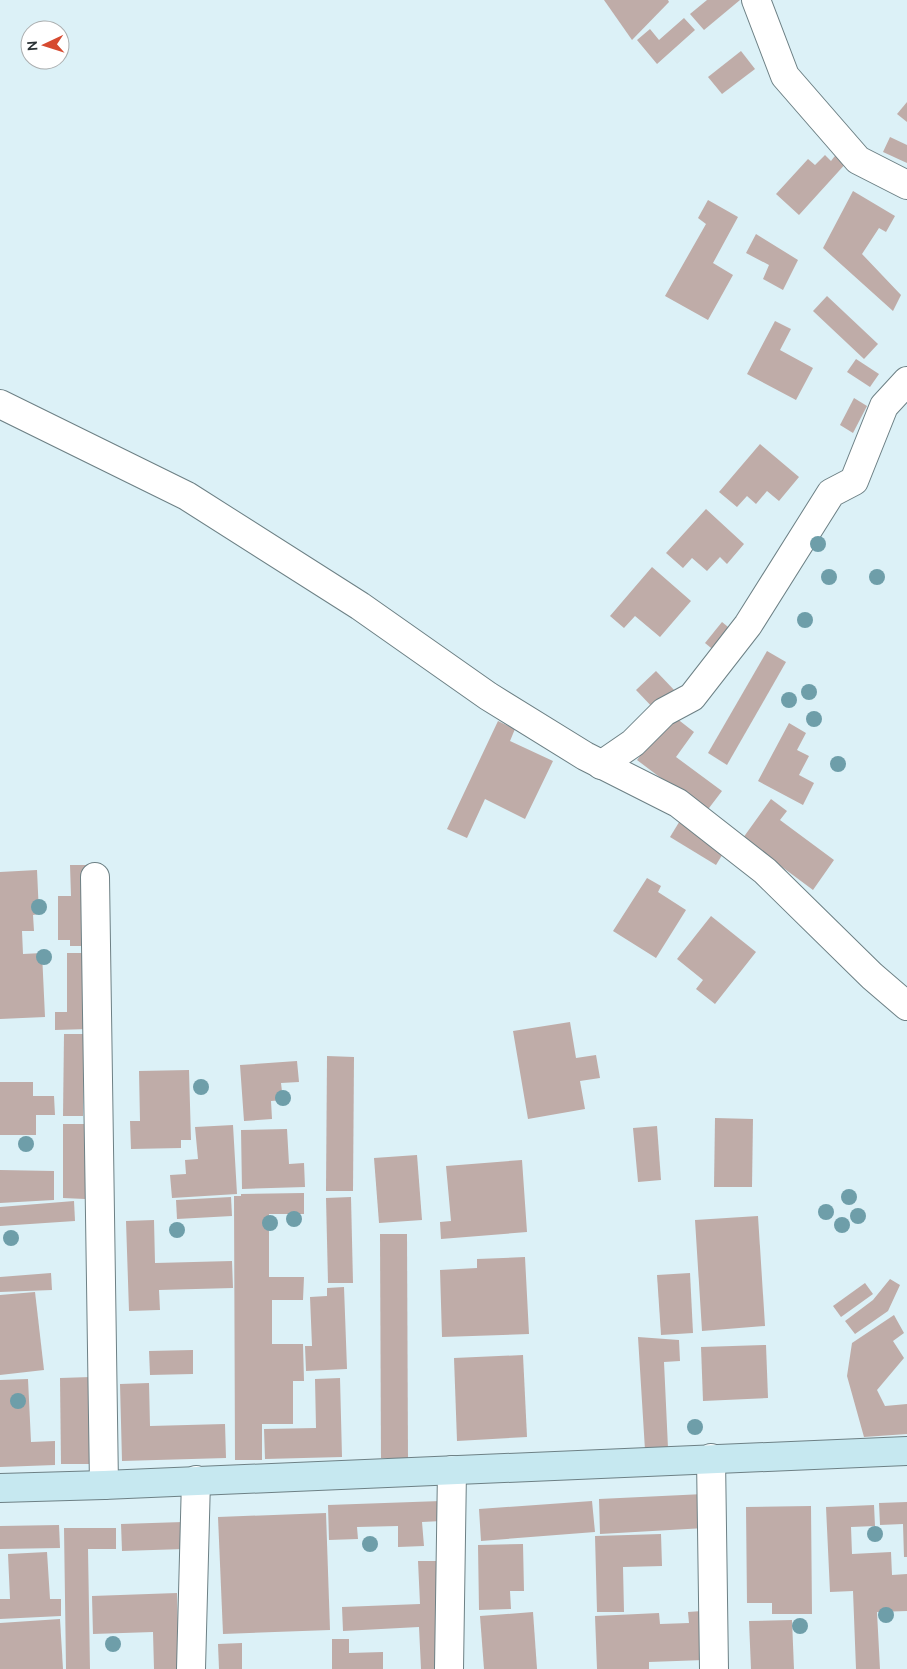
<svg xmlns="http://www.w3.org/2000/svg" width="907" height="1669" viewBox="0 0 907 1669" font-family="Ubuntu,sans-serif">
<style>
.building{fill:#bfaca8}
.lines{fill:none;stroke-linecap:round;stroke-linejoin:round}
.street-casing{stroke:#6d8085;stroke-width:30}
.secondary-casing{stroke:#6d8085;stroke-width:30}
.street{stroke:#fff;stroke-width:28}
.secondary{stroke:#c6e8f0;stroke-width:28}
.tree{fill:#6e9ea9}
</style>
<rect width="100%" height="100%" fill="#dcf1f7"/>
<g class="building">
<path d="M604 0H668L669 2 632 40Z"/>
<path d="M707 0H740L704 30 690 14Z"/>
<path d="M684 18 695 30 657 64 637 40 650 29 659 40Z"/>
<path d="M741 51 755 69 722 94 708 77Z"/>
<path d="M907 102V122L897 114Z"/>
<path d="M890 137 907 145V163L883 152Z"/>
<path d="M838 152 848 161 799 215 776 194 808 159 815 165 825 155 831 161Z"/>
<path d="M853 191 895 216 886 232 879 228 862 254 901 295 893 311 823 248Z"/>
<path d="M708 200 738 217 713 263 733 275 708 320 665 296 706 224 698 218Z"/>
<path d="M756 234 798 260 783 290 763 279 769 265 746 253Z"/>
<path d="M827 296 878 344 864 359 813 311Z"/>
<path d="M775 321 791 329 780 350 813 368 796 400 747 374Z"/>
<path d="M856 359 879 374 870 387 847 372Z"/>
<path d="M854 398 867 406 853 433 840 425Z"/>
<path d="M760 444 799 477 779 501 767 491 756 504 747 496 737 507 719 492Z"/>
<path d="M706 509 744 544 727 564 720 557 707 571 692 558 683 568 666 553Z"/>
<path d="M652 567 691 601 660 637 635 616 624 628 610 616Z"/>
<path d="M722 622 733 631 716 652 705 643Z"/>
<path d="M767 651 786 662 727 765 708 753Z"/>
<path d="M656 671 676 692 656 711 636 690Z"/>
<path d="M671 714 694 732 676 757 722 791 706 812 637 760Z"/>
<path d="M498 721 515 729 510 741 553 761 525 819 485 799 467 838 447 829Z"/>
<path d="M789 723 806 733 797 750 809 756 799 775 814 783 803 805 758 781Z"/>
<path d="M771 799 787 811 780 820 834 860 813 890 743 838Z"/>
<path d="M681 819 727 847 716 865 670 837Z"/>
<path d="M70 865H94L95 946H70V940H58V896H71Z"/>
<path d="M37 870 39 914 33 915 34 931H22L23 954 42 953 45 1017 0 1019V872Z"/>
<path d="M647 878 661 886 658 892 686 910 656 958 613 931Z"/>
<path d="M711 916 756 952 715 1004 696 989 703 980 677 959Z"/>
<path d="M67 953H89V1029L55 1030V1012H67Z"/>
<path d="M570 1022 576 1058 596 1055 600 1078 580 1081 585 1109 528 1119 513 1031Z"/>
<path d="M64 1034H84L83 1116H63Z"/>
<path d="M327 1056 354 1057 353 1191H326Z"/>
<path d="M297 1061 299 1082 281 1083 283 1100 271 1101 272 1119 244 1121 240 1065Z"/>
<path d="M189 1070 191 1140H181V1148L131 1149 130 1121H140L139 1071Z"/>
<path d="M0 1082H33V1096H54L55 1115H36V1135H0Z"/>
<path d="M715 1118 753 1119 752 1187H714Z"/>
<path d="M63 1124H85V1199L63 1198Z"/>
<path d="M233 1125 237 1194 172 1198 170 1175 186 1174 185 1160 198 1159 195 1127Z"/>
<path d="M657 1126 661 1180 638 1182 633 1128Z"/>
<path d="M287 1129 289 1164 304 1163 305 1187 242 1189 241 1130Z"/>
<path d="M417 1155 422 1220 379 1223 374 1158Z"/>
<path d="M522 1160 527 1232 441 1239 440 1222 451 1221 446 1166Z"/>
<path d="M0 1170 54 1171V1200L0 1203Z"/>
<path d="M304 1193V1214H269V1277H304L303 1300H272V1344H303L304 1381H293V1424H262V1460H235L234 1196H241V1194Z"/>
<path d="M231 1197 232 1216 177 1219 176 1200Z"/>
<path d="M351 1197 353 1283H328L326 1198Z"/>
<path d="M74 1201 75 1221 0 1226V1207Z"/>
<path d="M758 1216 765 1326 702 1331 695 1220Z"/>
<path d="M154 1220 155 1263 232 1261 233 1288 159 1290 160 1310 129 1311 126 1221Z"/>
<path d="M380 1234H407L408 1458H381Z"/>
<path d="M525 1257 529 1334 442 1337 440 1270 477 1268V1259Z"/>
<path d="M51 1273 52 1290 0 1292V1277Z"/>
<path d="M690 1273 693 1333 661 1335 657 1275Z"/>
<path d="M890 1279 900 1285 888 1311 855 1334 845 1321 873 1300Z"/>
<path d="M865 1283 873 1294 841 1317 833 1306Z"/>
<path d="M344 1287 347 1369 306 1371 305 1346H312L310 1297 327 1296V1288Z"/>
<path d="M35 1292 44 1370 0 1375V1295Z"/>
<path d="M894 1315 904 1333 893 1341 904 1358 877 1390 885 1406 907 1404V1434L864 1437 847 1376 852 1343Z"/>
<path d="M638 1337 679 1340 680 1361 664 1362 668 1448 645 1450Z"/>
<path d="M766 1345 768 1398 703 1401 701 1347Z"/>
<path d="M193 1350V1374L150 1375 149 1351Z"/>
<path d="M523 1355 527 1437 457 1441 454 1358Z"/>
<path d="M91 1377 92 1464H61L60 1378Z"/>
<path d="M340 1378 342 1457 265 1459 264 1429 316 1428 315 1379Z"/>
<path d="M28 1379 31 1442 55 1441V1465L0 1467V1380Z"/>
<path d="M149 1383 150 1426 225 1424 226 1458 122 1461 120 1384Z"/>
<path d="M704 1494 705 1528 600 1534 599 1499Z"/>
<path d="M441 1501 442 1521 422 1522 424 1546 398 1547V1526L357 1527 358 1539 329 1540 328 1505Z"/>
<path d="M592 1501 595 1532 481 1541 479 1509Z"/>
<path d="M907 1502V1557H904L903 1524 880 1525 879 1503Z"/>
<path d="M874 1505 875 1526 851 1527 852 1554 891 1552 892 1575 907 1574V1611L877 1612 880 1669H856L853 1591 830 1592 826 1507Z"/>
<path d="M811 1506 812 1614H772V1603H747L746 1507Z"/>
<path d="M326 1513 330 1630 223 1634 218 1517Z"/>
<path d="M183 1522 184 1549 122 1551 121 1524Z"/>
<path d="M59 1525 60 1548 0 1549V1526Z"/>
<path d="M64 1528H116V1549H88L90 1669H66Z"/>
<path d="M661 1534 662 1566 623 1567 624 1612H597L595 1536Z"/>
<path d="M523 1544 524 1591H510L511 1609 479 1610 478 1545Z"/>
<path d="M47 1552 50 1599H61V1616L0 1619V1599H10L8 1554Z"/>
<path d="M418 1561H441L446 1669H421L419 1627 343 1631 342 1607 420 1604Z"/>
<path d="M177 1593 179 1669H154L153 1632 93 1634 92 1596Z"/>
<path d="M702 1611 704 1660 649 1662V1669H597L595 1616 659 1613 660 1624 689 1623 688 1612Z"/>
<path d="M533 1612 537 1669H484L480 1616Z"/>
<path d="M60 1619 63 1669H0V1623Z"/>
<path d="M792 1620 794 1669H751L749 1621Z"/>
<path d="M332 1639H349V1653L383 1652V1669H332Z"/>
<path d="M242 1643V1669H219L218 1644Z"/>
</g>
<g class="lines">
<g class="street-casing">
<g id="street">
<path d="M756 0 785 76 858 160 907 185"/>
<path d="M0 404 187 496 360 606 488 696 585 756 678 803 765 871 872 976 907 1006"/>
<path d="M601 765 633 743 664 712 692 697 748 625 831 493 854 481 884 406 907 381"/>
<path d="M95 877 104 1485"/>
<path d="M711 1458 714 1669"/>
<path d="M191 1669 196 1480"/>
<path d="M449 1669 452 1470"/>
</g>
</g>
<g class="secondary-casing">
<path id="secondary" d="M0 1488 104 1485 907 1451"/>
</g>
<use href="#street" class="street"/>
<use href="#secondary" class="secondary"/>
</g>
<g class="tree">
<circle cx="818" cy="544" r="8"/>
<circle cx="829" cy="577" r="8"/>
<circle cx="877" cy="577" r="8"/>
<circle cx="805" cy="620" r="8"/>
<circle cx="809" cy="692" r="8"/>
<circle cx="789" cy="700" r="8"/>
<circle cx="814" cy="719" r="8"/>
<circle cx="838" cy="764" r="8"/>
<circle cx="39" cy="907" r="8"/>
<circle cx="44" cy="957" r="8"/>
<circle cx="201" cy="1087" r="8"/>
<circle cx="283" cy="1098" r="8"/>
<circle cx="26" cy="1144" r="8"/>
<circle cx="849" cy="1197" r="8"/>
<circle cx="826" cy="1212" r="8"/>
<circle cx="858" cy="1216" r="8"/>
<circle cx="294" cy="1219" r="8"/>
<circle cx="270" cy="1223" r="8"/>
<circle cx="842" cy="1225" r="8"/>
<circle cx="177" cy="1230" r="8"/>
<circle cx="11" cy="1238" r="8"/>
<circle cx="18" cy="1401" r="8"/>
<circle cx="695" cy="1427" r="8"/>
<circle cx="875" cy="1534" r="8"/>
<circle cx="370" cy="1544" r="8"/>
<circle cx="886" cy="1615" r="8"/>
<circle cx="800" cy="1626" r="8"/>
<circle cx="113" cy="1644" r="8"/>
</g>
<g transform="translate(45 45) rotate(266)"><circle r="24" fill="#ffffff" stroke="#aaadae"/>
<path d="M0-4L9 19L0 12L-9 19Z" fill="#d64a30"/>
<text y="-8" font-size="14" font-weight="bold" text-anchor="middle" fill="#2a3235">N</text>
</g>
</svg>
